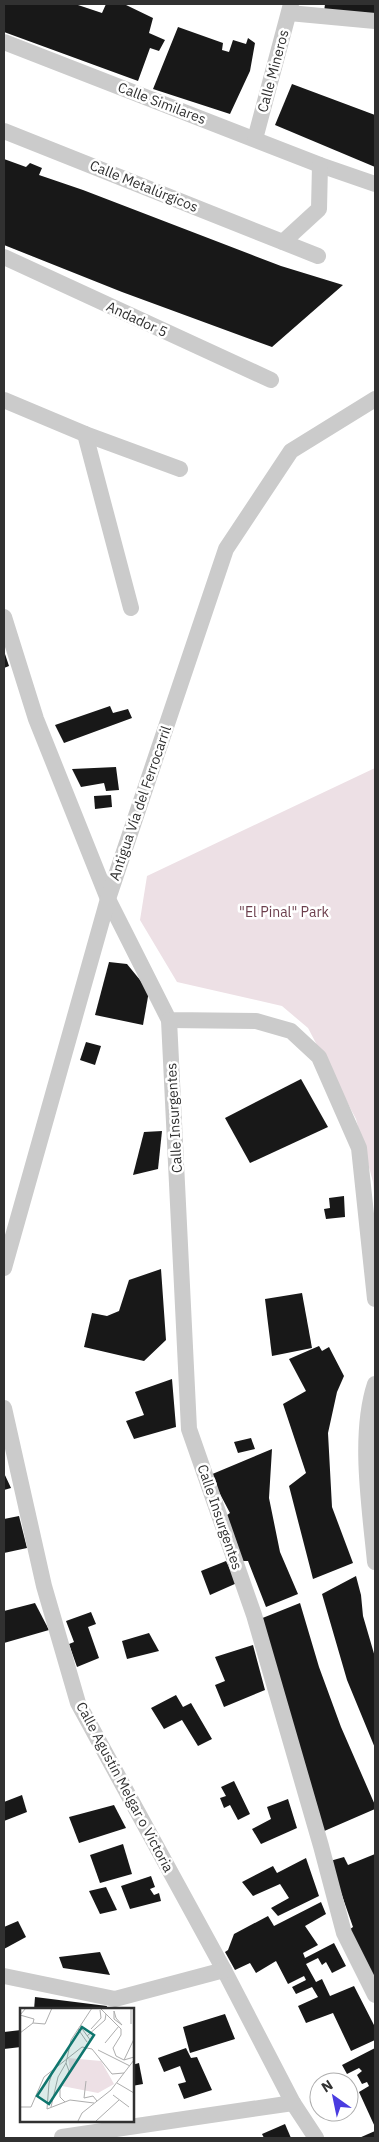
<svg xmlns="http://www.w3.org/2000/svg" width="379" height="2142" viewBox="0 0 379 2142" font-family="'IBM Plex Sans',sans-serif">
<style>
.green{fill:#ede0e5}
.building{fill:#181818}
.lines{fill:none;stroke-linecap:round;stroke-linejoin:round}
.street{stroke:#cbcbcb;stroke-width:16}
.labels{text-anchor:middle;stroke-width:5;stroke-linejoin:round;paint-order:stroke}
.street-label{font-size:14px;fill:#313131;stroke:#fff}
.park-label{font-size:14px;fill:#6c3f4d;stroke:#fff}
.inset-road{fill:none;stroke:#adadad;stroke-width:1}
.view{fill:#0f766e;fill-opacity:0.15;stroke:#0f766e;stroke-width:2.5}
.inset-edge{fill:none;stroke:#313131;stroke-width:2.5}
</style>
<rect width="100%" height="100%" fill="#fff"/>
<path class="green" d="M375 768V1204L373 1182 356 1119 308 1028 282 1006 177 982 140 920 147 876Z"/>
<g class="building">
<path d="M4 4H75L102 13 106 4H124L153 18 149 33 165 40 159 51 150 48 138 81 4 32Z"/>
<path d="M325 4H375V16L324 12Z"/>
<path d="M178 27 223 43 222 50 229 52 233 40 246 44 248 38 255 43 250 71 230 114 153 89Z"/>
<path d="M292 84 375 115V167L275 125Z"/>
<path d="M4 159 26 167 30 163 42 168 39 175 83 190 281 266 343 285 272 347 122 292 4 245Z"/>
<path d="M4 651 9 666 4 668Z"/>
<path d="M110 706 113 713 128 709 132 718 64 743 55 725Z"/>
<path d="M116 767 119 790 106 791 104 783 81 787 72 769Z"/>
<path d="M111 795 112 807 95 809 94 796Z"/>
<path d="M109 962 127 964 149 991 143 1025 95 1015Z"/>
<path d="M86 1042 101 1046 95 1065 80 1060Z"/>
<path d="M301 1079 328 1127 250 1163 225 1118Z"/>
<path d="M162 1131 158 1169 133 1175 144 1132Z"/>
<path d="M344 1196 345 1217 326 1219 324 1209 330 1208 329 1198Z"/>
<path d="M161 1269 166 1340 144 1361 84 1347 92 1313 107 1316 119 1311 129 1280Z"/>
<path d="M302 1293 312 1348 272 1356 265 1299Z"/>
<path d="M319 1346 322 1351 329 1347 344 1376 337 1392 328 1433 332 1507 353 1563 313 1579 289 1486 306 1473 283 1404 306 1391 289 1359Z"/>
<path d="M172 1379 176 1427 134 1439 126 1421 144 1415 135 1392Z"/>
<path d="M251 1438 255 1449 238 1453 234 1442Z"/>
<path d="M272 1449 269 1498 280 1552 298 1594 266 1607 248 1561H235L221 1519 230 1513 210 1475Z"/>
<path d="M4 1473 11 1488 4 1490Z"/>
<path d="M19 1516 27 1548 4 1553V1519Z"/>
<path d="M226 1561 237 1583 210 1595 201 1571Z"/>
<path d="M356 1576 361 1595 363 1616 375 1657V1748L347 1680 322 1594Z"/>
<path d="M35 1603 49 1630 4 1643V1611Z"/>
<path d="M300 1603 319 1667 341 1727 375 1805V1809L322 1832 260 1619Z"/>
<path d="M91 1612 96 1624 88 1627 99 1658 77 1667 69 1644 74 1642 66 1621Z"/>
<path d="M149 1633 159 1651 127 1659 122 1641Z"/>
<path d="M253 1645 265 1690 224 1707 215 1685 225 1681 215 1657Z"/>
<path d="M176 1695 183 1707 191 1703 212 1739 198 1746 182 1720 164 1729 151 1708Z"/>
<path d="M234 1781 250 1814 238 1820 230 1805 224 1808 220 1798 226 1796 221 1787Z"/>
<path d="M22 1795 27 1812 4 1821V1802Z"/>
<path d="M288 1799 297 1828 261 1844 252 1829 271 1819 267 1807Z"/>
<path d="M114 1805 126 1828 79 1843 69 1817Z"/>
<path d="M123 1844 132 1874 100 1883 90 1855Z"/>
<path d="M375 1854V1988L346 1932 353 1927 330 1861 344 1857 348 1865Z"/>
<path d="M306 1858 319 1896 278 1916 271 1908 289 1898 280 1884 253 1896 242 1882 273 1866 277 1873Z"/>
<path d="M151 1876 155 1887 150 1889 154 1895 159 1893 161 1901 130 1909 121 1886Z"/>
<path d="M106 1887 117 1910 100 1914 89 1891Z"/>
<path d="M321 1902 326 1914 305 1926 318 1945 303 1953 305 1958 334 1943 346 1966 332 1973 326 1962 322 1965 318 1958 306 1964 316 1982 322 1979 330 1996 354 1986 375 2027V2040L351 2051 333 2013 306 2023 298 2006 318 1997 312 1987 296 1994 292 1987 306 1980 304 1976 288 1984 276 1961 256 1973 250 1963 235 1970 225 1952 228 1950 234 1934 268 1916 274 1926Z"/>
<path d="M18 1921 26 1937 4 1949V1927Z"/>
<path d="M100 1952 110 1975 63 1968 59 1957Z"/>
<path d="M35 1997 107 2006 106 2010H34Z"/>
<path d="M225 2014 235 2039 190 2053 183 2027Z"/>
<path d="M21 2030V2047L4 2049V2032Z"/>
<path d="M186 2048 191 2058 197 2057 212 2090 184 2099 178 2084 186 2082 180 2066 164 2072 158 2058Z"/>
<path d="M375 2048V2127L359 2092 369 2086 367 2082 362 2084 357 2075 362 2071 359 2068 347 2074 342 2065Z"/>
<path d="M139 2063 143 2084 132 2086V2065Z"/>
<path d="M285 2124 291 2138H264L262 2134Z"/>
<path d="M375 2131V2138H359Z"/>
</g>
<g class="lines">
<g class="street">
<path d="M289 13 375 21"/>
<path d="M4 42 320 165 375 184"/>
<path d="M4 131 318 256"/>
<path d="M255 139 291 4"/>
<path d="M283 242 319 209 320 165"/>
<path d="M4 257 271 380"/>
<path d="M4 400 85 434 180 469"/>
<path d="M85 434 131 608"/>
<path d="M4 617 36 719 108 899 169 1020 256 1021 291 1031 319 1057 359 1148 375 1299"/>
<path d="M169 1020 189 1429 254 1615 321 1846 344 1933 375 1995"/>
<path d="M4 1268 108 899 226 549 291 451 375 399"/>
<path d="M375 1384C358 1435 370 1509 375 1562"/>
<path d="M4 1408 44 1586 78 1703 224 1970 293 2103 316 2138"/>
<path d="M4 1976 115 1999 224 1970"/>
<path d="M62 2137 293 2103"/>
</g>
</g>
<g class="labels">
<g class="street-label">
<text transform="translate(273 71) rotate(-75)" y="5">Calle Mineros</text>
<text transform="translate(162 103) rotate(21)" y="5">Calle Similares</text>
<text transform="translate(144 186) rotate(22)" y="5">Calle Metalúrgicos</text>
<text transform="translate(137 319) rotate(25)" y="5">Andador 5</text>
<text transform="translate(140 803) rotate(-71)" y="5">Antigua Vía del Ferrocarril</text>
<text transform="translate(174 1118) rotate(-93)" y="5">Calle Insurgentes</text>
<text transform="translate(220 1517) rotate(71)" y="5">Calle Insurgentes</text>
<text transform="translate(125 1787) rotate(62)" y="5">Calle Agustín Melgar o Victoria</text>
</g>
<g class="park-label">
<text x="284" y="917">"El Pinal" Park</text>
</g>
</g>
<g transform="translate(20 2008)">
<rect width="114" height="114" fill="#fff"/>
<path d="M48 50 81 53 94 76 78 85 42 78 50 62Z" fill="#ede0e5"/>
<path class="inset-road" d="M6 0 0 7 14 11 13 15M80 0 101 21V27L93 40 96 48 104 52 114 49M111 0V16M94 3 96 10 102 17 94 11ZM13 15 25 16 32 0M60 18 71 33M58 21 67 34M71 21 81 10 80 2M0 25 13 15M67 28 85 12 86 6M85 35 99 18M78 42 110 58M104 52 114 31M33 62 29 75 27 101 50 92 74 95M66 73 64 90 73 88 77 93M97 75 114 85M93 87 109 99M45 94 40 89V81L49 63 46 55 51 32 72 0M0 99H11L24 69 62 39 72 41 92 66 104 65M31 99 38 69 46 55M58 113 62 105 91 82 114 52M76 113 99 92"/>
<path class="view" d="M62 19 74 27 29 96 17 88Z"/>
<rect width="114" height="114" class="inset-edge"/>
</g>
<rect width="379" height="2142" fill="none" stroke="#313131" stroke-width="10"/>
<g transform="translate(334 2097) rotate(327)"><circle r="24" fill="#ffffff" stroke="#adadad"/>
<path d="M0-4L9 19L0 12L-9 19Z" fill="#4a3ce0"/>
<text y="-8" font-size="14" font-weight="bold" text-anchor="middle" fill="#313131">N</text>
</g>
</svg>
